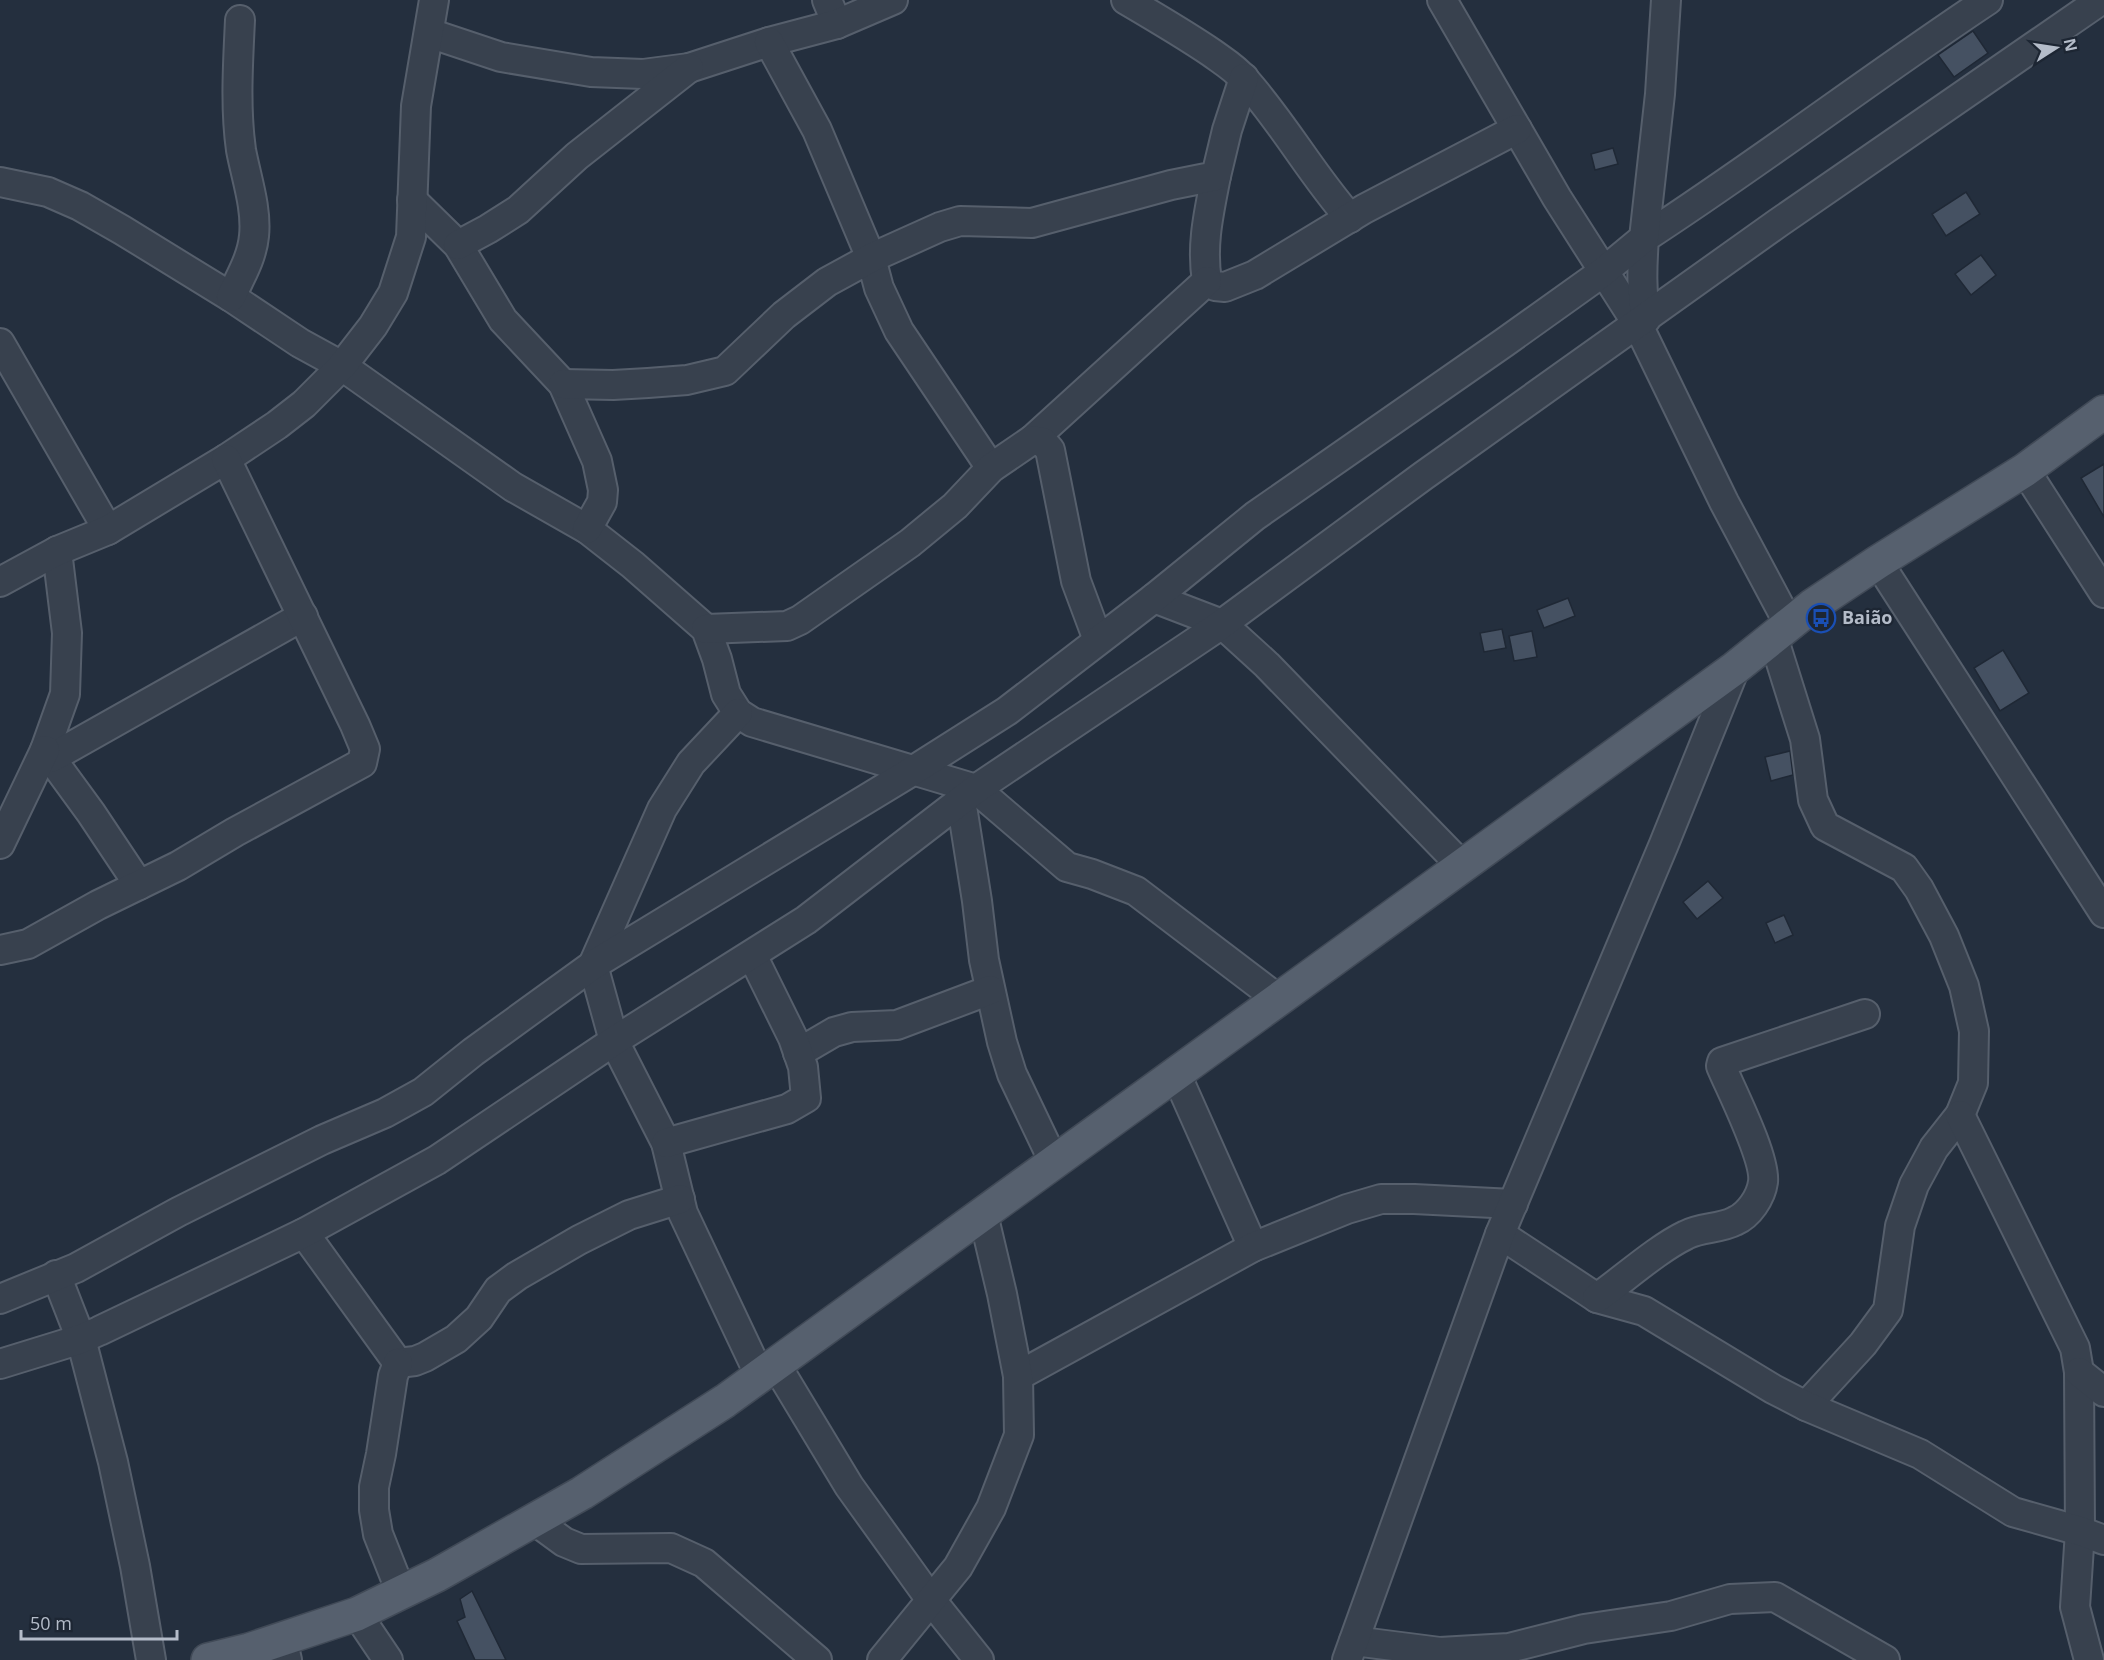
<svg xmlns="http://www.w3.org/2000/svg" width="2104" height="1660" viewBox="0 0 2104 1660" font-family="'Open Sans',sans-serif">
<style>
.building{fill:#455162;stroke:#1f2835;stroke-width:1.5}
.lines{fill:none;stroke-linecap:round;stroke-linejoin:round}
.minor-casing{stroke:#565f6c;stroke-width:32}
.major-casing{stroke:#414a57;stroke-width:36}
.minor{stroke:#38414e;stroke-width:28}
.major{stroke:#56606e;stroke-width:33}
.labels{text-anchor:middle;stroke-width:4.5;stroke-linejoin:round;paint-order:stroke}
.poi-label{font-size:18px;font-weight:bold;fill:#b4bcc9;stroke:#1d2633;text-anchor:start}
</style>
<rect width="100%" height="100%" fill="#242f3e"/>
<g class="building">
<path d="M1973 31 1988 53 1954 77 1938 55Z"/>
<path d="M1613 148 1618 164 1595 170 1591 154Z"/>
<path d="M1966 192 1980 214 1946 236 1932 214Z"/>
<path d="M1981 255 1996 275 1971 295 1955 274Z"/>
<path d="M2104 464V517L2081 478Z"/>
<path d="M1568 598 1575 616 1544 628 1537 610Z"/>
<path d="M1502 629 1506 648 1484 652 1480 633Z"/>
<path d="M1532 631 1537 657 1514 661 1509 636Z"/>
<path d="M2003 650 2029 693 2000 711 1974 668Z"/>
<path d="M1790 751 1793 775 1771 781 1765 757Z"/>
<path d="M1708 881 1723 898 1697 919 1683 902Z"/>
<path d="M1784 915 1793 935 1775 943 1766 923Z"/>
<path d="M472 1591 506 1660H475L457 1621 465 1617 460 1599Z"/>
</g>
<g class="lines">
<g class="minor-casing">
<g id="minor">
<path d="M827 0 837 24"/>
<path d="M1126 0C1155 17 1184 34 1212 53 1223 61 1235 68 1244 79 1283 122 1311 174 1350 218"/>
<path d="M1442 0 1557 198 1638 325 1724 502 1789 624"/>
<path d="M429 33 501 57 591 72 643 74 689 68 769 42 837 24 893 0"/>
<path d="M769 42 817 130 871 258 879 288 899 331 991 468"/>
<path d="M1216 176C1209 212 1201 245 1207 281L1215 286 1225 287 1255 275 1364 209 1517 129"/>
<path d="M0 182 48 192 80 206 122 230 231 297 300 343 342 366 513 487 587 529 633 565 706 629 717 659 726 694 738 713 752 722 976 789 1067 867 1092 874 1136 891 1278 999"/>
<path d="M412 200 458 245 503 320 563 384 597 461 603 490 602 502 587 529"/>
<path d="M458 245 488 229 518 210 577 156 689 68"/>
<path d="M231 297C240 277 252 258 254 236 257 208 246 177 241 150 235 107 238 63 240 20"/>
<path d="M1646 319C1641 291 1642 266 1644 238 1761 162 1872 77 1988 0"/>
<path d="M0 343 108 530"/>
<path d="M563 384 613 385 648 383 687 380 725 371 784 315 827 282 871 258 940 227 960 221 1032 223 1171 185 1216 176 1227 130 1244 78"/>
<path d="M1032 440 1207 281"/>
<path d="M2025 470 2104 593"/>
<path d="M57 551 67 633 65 694 45 750 91 813 139 885"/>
<path d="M1878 562 2104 913"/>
<path d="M0 582 57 551 108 530 226 459 277 425 304 404 342 366 373 326 393 293 411 237 416 106 434 0"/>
<path d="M1154 598 1222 624 1267 665 1462 866"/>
<path d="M706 629 787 626 800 620 910 543 955 506 991 468 1032 440 1043 442 1050 450 1076 581 1098 640"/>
<path d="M1773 637 1805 739 1813 800 1825 826 1904 868 1919 889 1944 936 1964 986 1974 1031 1973 1083 1960 1115 1934 1148 1914 1185 1900 1226 1888 1310 1863 1344 1806 1406"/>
<path d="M738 713 691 763 662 809 593 965 614 1041 666 1143 683 1213 760 1376"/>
<path d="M51 758 303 616"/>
<path d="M961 800 977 901 984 960 1002 1042 1012 1074 1054 1162"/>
<path d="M0 844 45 750"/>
<path d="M0 950 28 944 98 905 178 866 235 832 362 763 365 749 355 725 226 459"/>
<path d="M798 1053 834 1032 852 1027 897 1025 990 990"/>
<path d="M1176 1074 1253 1247"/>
<path d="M1960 1115 2075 1348 2079 1372 2080 1531 2075 1607 2089 1660"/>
<path d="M666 1143 787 1109 806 1098 803 1067 793 1038 752 955"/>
<path d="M304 1233 398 1363"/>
<path d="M1500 1234 1597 1298 1644 1311 1773 1389 1806 1406 1920 1454 2013 1512 2080 1531 2104 1540"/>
<path d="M56 1275 81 1339 113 1462 135 1566 151 1660"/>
<path d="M1597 1298C1624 1279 1657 1249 1686 1235 1701 1227 1720 1229 1735 1221 1749 1215 1761 1197 1763 1182 1766 1158 1731 1090 1721 1066L1722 1062 1865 1014"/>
<path d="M0 1299 76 1268 178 1212 322 1140 385 1113 423 1092 473 1052 593 965 914 770 1007 711 1154 598 1255 516 1505 342 1603 272 1644 238 1660 94 1666 0"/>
<path d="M398 1363 415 1361 425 1357 456 1339 479 1318 498 1290 517 1276 579 1240 629 1215 680 1199"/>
<path d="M398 1363 393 1376 381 1454 374 1487V1510L378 1534 401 1592"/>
<path d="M0 1364 81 1339 99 1331 304 1233 437 1160 614 1041 806 920 976 789 1222 624 1423 476 1778 223 2101 0"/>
<path d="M776 1365 849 1486 931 1600 979 1660"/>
<path d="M2079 1372 2104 1392"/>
<path d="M1018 1376 1253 1247 1347 1209 1381 1199H1414L1513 1204"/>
<path d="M534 1520 564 1542 581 1549 671 1548 704 1563 817 1660"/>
<path d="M357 1614 388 1660"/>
<path d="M282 1638 287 1660"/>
<path d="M1354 1641 1440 1652 1509 1648 1584 1629 1671 1616 1730 1599 1775 1597 1885 1660"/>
<path d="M882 1660 958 1567 991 1508 1019 1435 1018 1376 1002 1294 983 1214"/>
<path d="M1347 1660 1500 1234 1664 844 1735 668"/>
</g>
</g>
<g class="major-casing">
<path id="major" d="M208 1660 249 1650 357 1614 437 1575 582 1493 725 1401 1735 668 1812 606 1878 562 2025 470 2104 412"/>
</g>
<use href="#minor" class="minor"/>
<use href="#major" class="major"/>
</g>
<defs>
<g id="bus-ring" transform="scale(1.5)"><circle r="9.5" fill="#1d2633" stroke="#1a4fb4" stroke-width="1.5"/><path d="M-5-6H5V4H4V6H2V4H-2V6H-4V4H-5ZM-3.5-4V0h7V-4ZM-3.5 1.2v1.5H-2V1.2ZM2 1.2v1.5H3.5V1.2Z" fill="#1a4fb4"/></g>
</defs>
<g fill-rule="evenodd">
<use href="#bus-ring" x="1821" y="618"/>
</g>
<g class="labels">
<g class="poi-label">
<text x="1842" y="624">Baião</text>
</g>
</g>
<g transform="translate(2056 48) rotate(78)" stroke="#1d2633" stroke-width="4.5" paint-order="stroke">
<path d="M0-4.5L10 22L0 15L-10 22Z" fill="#b4bcc9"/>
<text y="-9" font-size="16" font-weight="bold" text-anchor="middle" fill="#b4bcc9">N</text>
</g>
<path d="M21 1630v9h156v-9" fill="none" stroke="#b4bcc9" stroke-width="3"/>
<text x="30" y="1630" font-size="18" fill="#b4bcc9" stroke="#1d2633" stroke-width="4.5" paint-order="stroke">50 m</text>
</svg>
